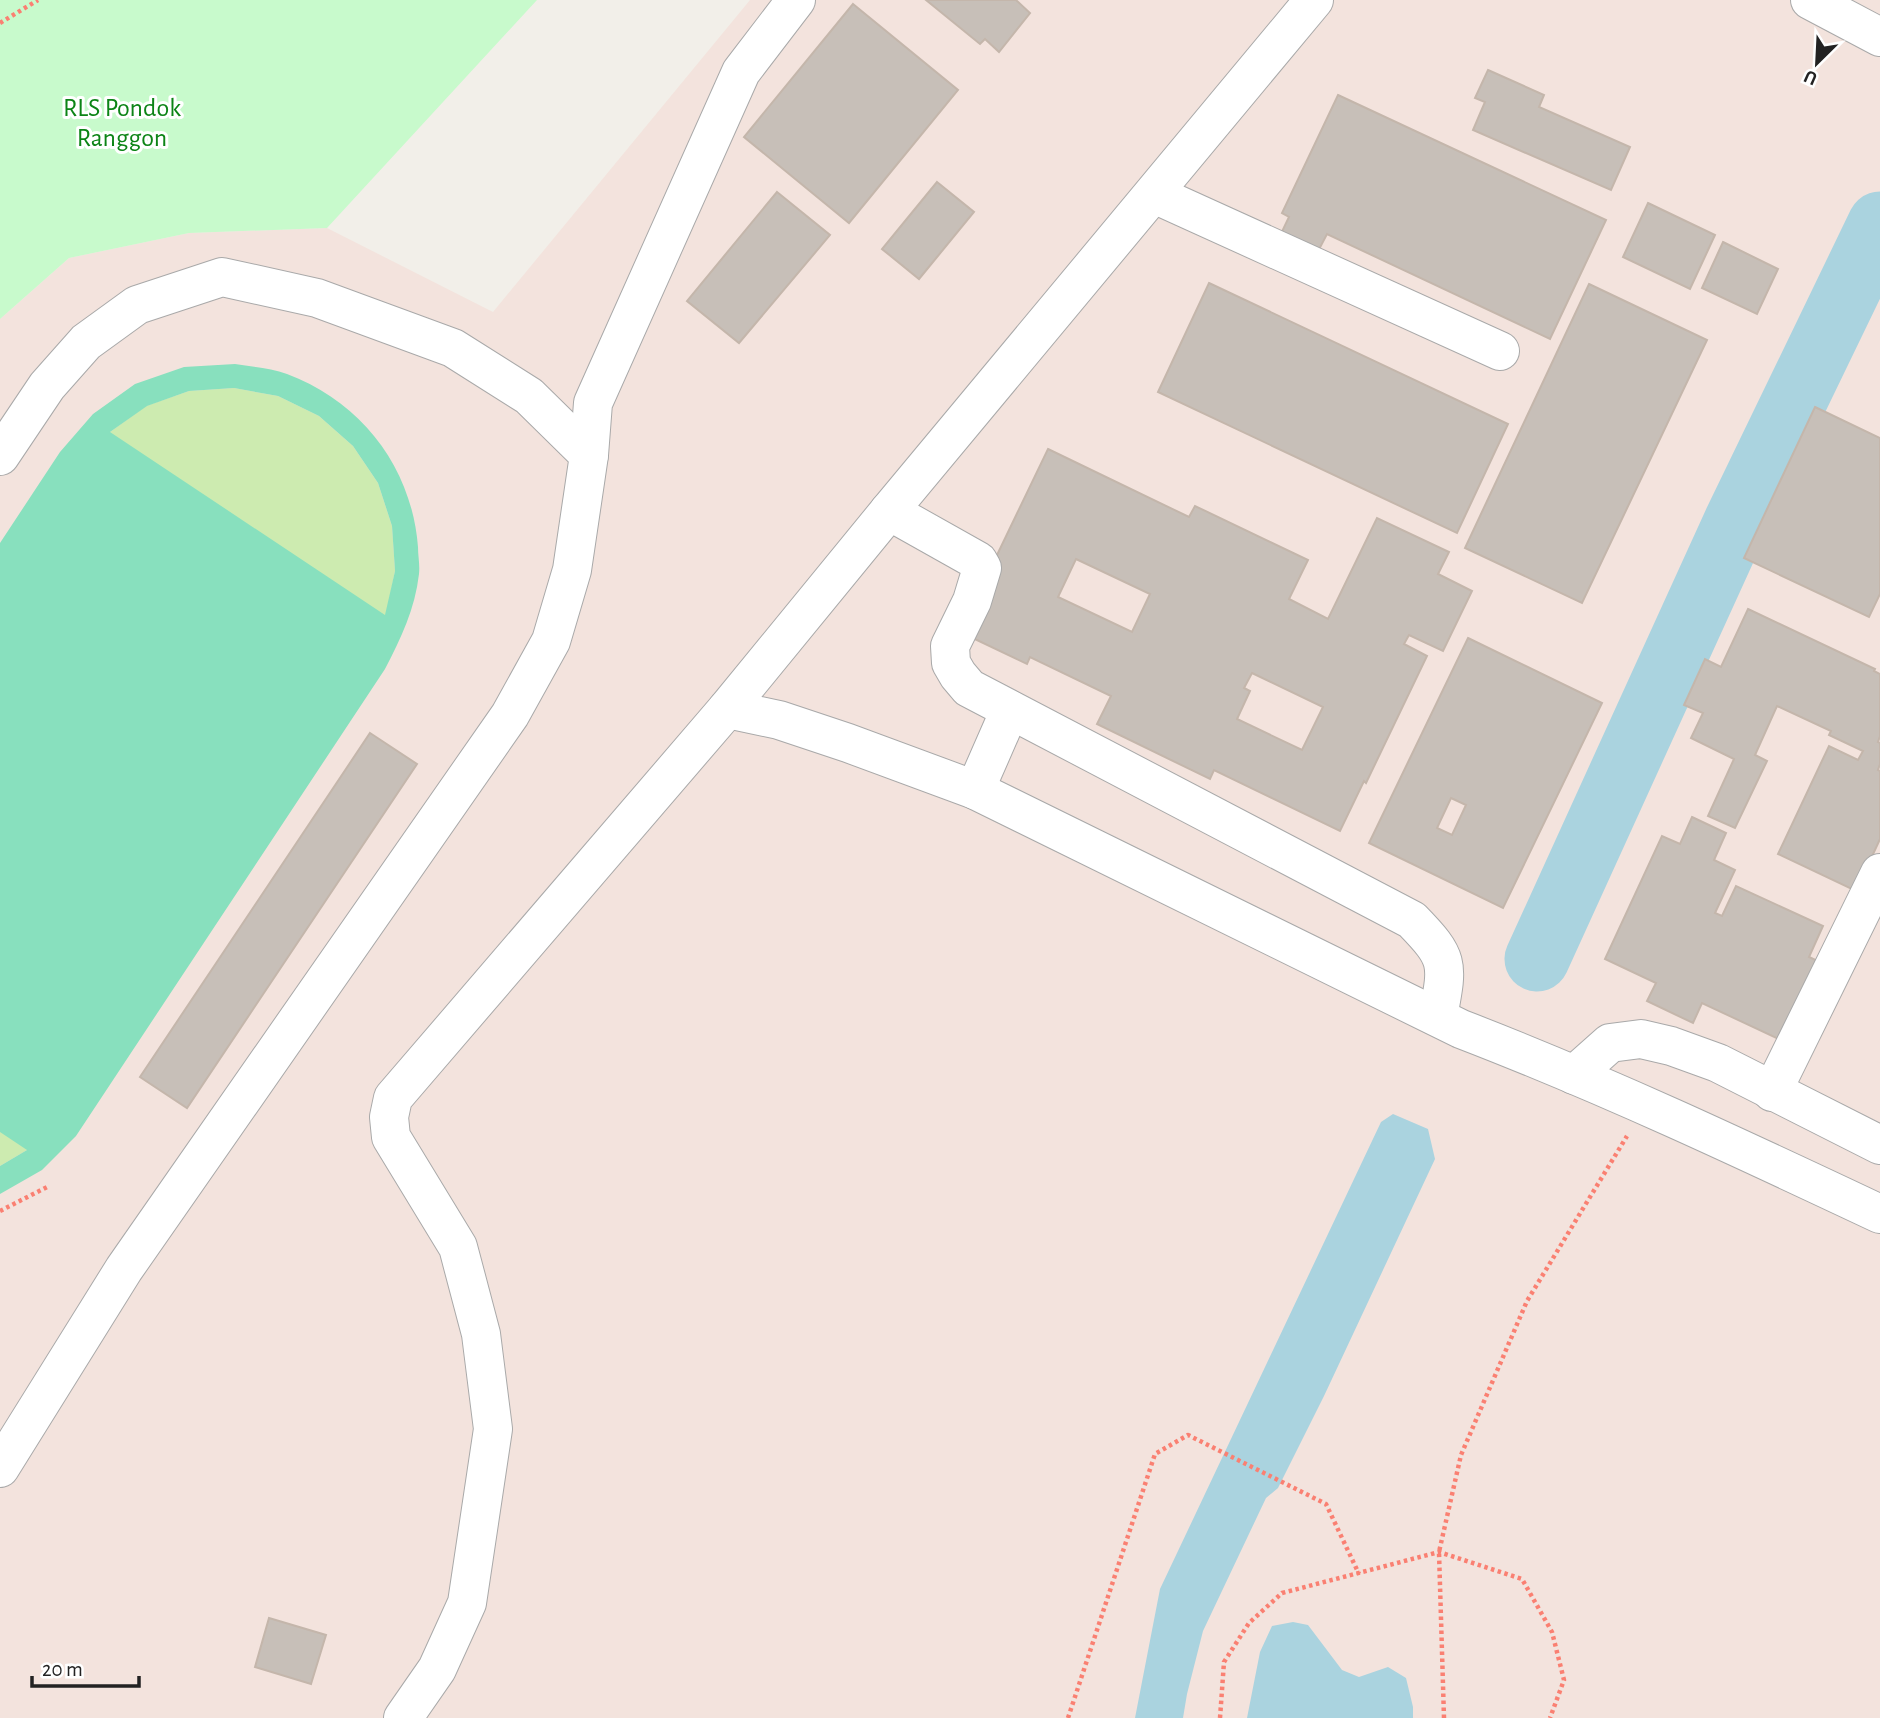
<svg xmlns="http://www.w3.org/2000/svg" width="1880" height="1718" viewBox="0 0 1880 1718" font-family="'Alegreya Sans',sans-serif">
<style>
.military{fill:#f3e3dd}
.grass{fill:#cdebb0}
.park{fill:#c8facc}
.pitch{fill:#88e0be;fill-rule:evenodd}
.water{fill:#aad3df}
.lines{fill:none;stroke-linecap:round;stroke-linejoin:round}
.river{stroke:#aad3df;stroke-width:65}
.building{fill:#c7bfb8;stroke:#c4b6ab;stroke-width:2;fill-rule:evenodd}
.minor-casing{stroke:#a9a9a9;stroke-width:40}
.path{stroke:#fa8072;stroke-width:4.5;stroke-dasharray:3.5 3.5;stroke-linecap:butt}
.minor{stroke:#fff;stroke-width:38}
.labels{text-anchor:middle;stroke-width:6;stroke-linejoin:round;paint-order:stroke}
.park-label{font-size:26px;fill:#0c8416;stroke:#fff}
</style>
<rect width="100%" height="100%" fill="#f2efe9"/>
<path class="military" d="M750 0H1880V1718H0V319L69 258 189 233 327 228 493 312Z"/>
<path class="grass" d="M234 388 278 396 319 416 353 446 378 483 392 526 395 571 386 615 27 1150 0 1166V587L110 432 146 406 189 391Z"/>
<path class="park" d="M0 0H537L327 228 189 233 69 258 0 319Z"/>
<path class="pitch" d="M235 364C252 367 271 368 287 374 362 402 412 468 418 547 418 556 420 565 419 574 415 609 401 638 385 669L76 1136 42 1170 0 1194V1166L27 1150 0 1132V543L60 452 93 414 135 384 184 367ZM234 388 278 396 319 416 353 446 378 483 392 526 395 571 385 615 110 432 147 406 189 391Z"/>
<g class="water">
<path d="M1393 1114 1428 1129 1435 1159 1324 1396 1278 1488 1266 1498 1203 1631 1187 1694 1183 1718H1135L1160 1589 1381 1122Z"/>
<path d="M1293 1622 1308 1625 1342 1670 1359 1677 1388 1667 1406 1678 1413 1707V1718H1247L1260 1652 1272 1626Z"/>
</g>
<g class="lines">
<path class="river" d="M1537 959 1736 522 1880 224"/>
</g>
<g class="building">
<path d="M926 0H1016L1030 13 999 52 985 39 980 44Z"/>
<path d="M853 4 958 90 849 223 744 137Z"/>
<path d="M1488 70 1544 95 1539 107 1630 147 1611 190 1473 130 1485 102 1475 98Z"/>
<path d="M1338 95 1606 220 1550 339 1327 234 1315 257 1278 240 1289 217 1282 213Z"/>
<path d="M937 182 974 212 919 279 882 249Z"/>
<path d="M777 192 830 235 739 343 687 301Z"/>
<path d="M1648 203 1715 235 1690 289 1623 257Z"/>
<path d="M1723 242 1778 269 1757 314 1702 288Z"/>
<path d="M1209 283 1508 424 1457 533 1158 392Z"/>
<path d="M1589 284 1707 340 1582 603 1465 548Z"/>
<path d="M1815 407 1880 438V594L1869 617 1744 558Z"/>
<path d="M1048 449 1189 517 1195 506 1308 560 1289 599 1328 619 1377 518 1449 552 1438 574 1472 591 1443 651 1409 635 1404 644 1427 656 1366 783 1364 781 1340 831 1214 770 1210 779 1097 724 1111 696 1030 657 1027 664 960 632ZM1076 559 1150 594 1132 632 1058 597ZM1252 673 1323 707 1302 750 1237 719 1250 691 1244 688Z"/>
<path d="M1748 609 1875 669 1874 671 1880 674V736L1878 742 1880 743V764L1878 770 1880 771V839L1856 891 1778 854 1829 746 1858 760 1863 751 1829 735 1831 731 1777 706 1755 755 1767 761 1735 828 1708 816 1734 759 1691 738 1703 713 1684 705 1705 659 1721 667Z"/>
<path d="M1468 638 1602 703 1503 908 1369 843ZM1451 798 1466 805 1452 835 1437 828Z"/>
<path d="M370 733 417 764 187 1108 140 1077Z"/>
<path d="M1692 817 1726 833 1714 860 1735 870 1715 913 1722 916 1736 886 1823 926 1809 957 1822 963 1785 1042 1702 1003 1693 1023 1647 1001 1656 983 1605 959 1662 836 1680 844Z"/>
<path d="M269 1618 326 1635 311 1684 255 1667Z"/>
</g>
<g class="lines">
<g class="minor-casing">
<g id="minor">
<path d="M1810 0 1880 37"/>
<path d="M1154 194 1500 351"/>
<path d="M589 455 593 403 741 72 796 0"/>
<path d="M0 456 47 386 86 342 137 305 222 277 317 298 453 348 529 396 589 455 572 570 551 641 510 715 124 1269 0 1468"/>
<path d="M889 511 978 561 982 568 972 601 950 646 951 663 958 675 969 688 1412 920C1450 959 1448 963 1438 1017"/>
<path d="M727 709 779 720 848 743 975 790 1461 1029C1604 1084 1742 1149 1880 1214"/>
<path d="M975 790 1010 710"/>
<path d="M1574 1075 1610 1043 1641 1039 1671 1046 1718 1063 1880 1145"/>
<path d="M1772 1092 1880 873"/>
<path d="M403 1718 437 1669 467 1603 493 1429 481 1334 458 1247 391 1137 389 1117 393 1098 727 709 889 511 1314 0"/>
</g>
</g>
<g class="path">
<path d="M0 23 38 0"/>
<path d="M0 1211 49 1186"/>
<path d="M1068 1718 1155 1454 1188 1435 1326 1504 1359 1574"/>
<path d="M1220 1718 1224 1662 1249 1623 1282 1593 1439 1552 1522 1579 1552 1632 1564 1680 1550 1718"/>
<path d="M1444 1718 1439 1552 1461 1455 1527 1301 1627 1136"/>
</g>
<use href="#minor" class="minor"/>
</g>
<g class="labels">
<g class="park-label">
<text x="122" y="116">RLS Pondok<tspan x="122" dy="30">Ranggon</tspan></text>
</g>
</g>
<g transform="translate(1817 63) rotate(204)" stroke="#ffffff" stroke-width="5" paint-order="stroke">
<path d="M0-5L12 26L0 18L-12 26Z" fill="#222222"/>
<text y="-10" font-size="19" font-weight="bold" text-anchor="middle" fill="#222222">U</text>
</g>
<path d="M32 1676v10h107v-10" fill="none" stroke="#222222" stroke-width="3.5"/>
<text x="42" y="1676" font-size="21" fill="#222222" stroke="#ffffff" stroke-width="5" paint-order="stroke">20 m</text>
</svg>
